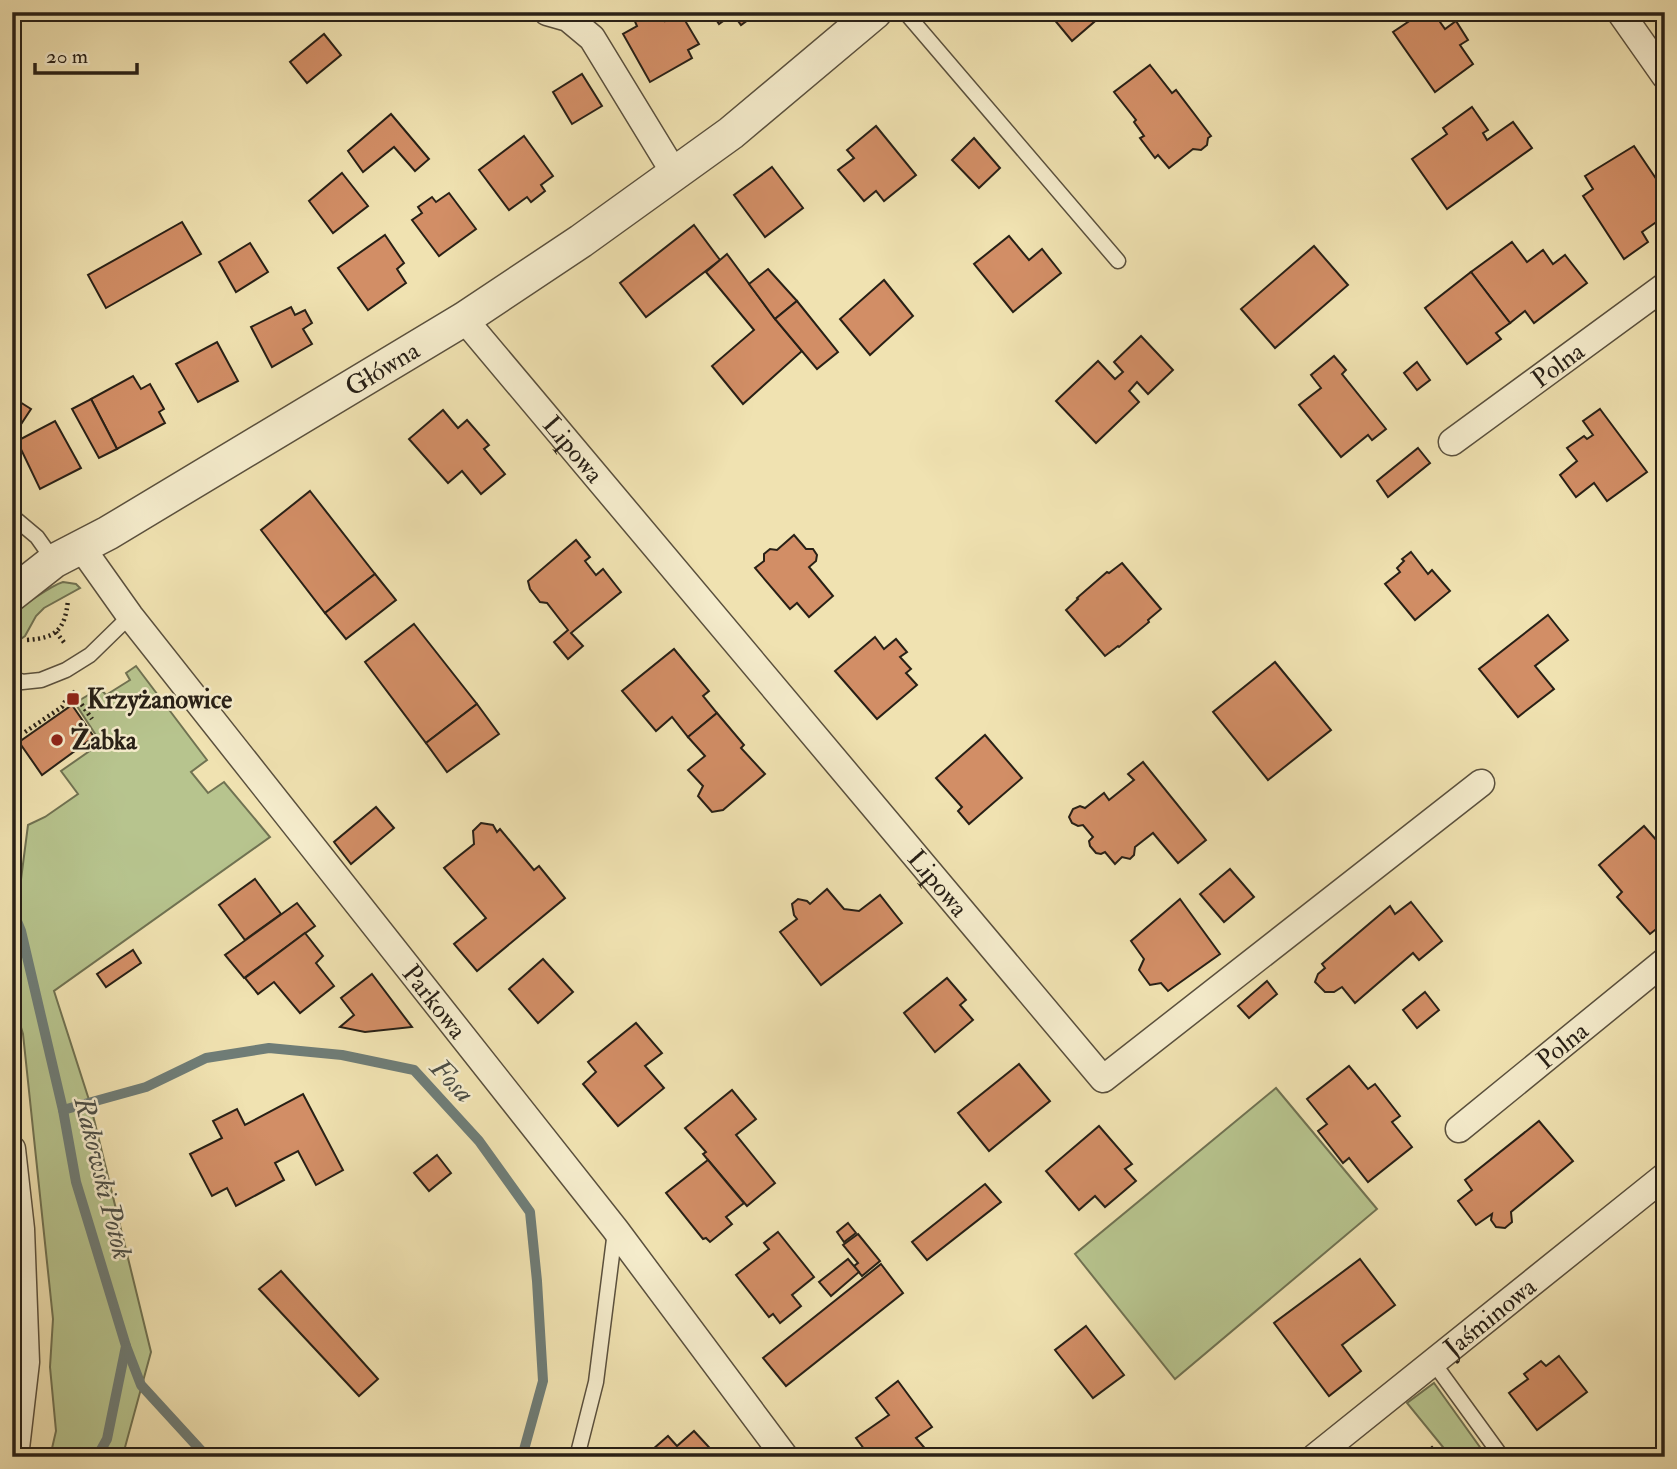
<svg xmlns="http://www.w3.org/2000/svg" width="1677" height="1469" viewBox="0 0 1677 1469" font-family="'IM FELL Double Pica',serif">
<style>
.green{fill:#b7c48e;stroke:#707252;stroke-width:2}
.lines{fill:none;stroke-linecap:round;stroke-linejoin:round}
.stream{stroke:#6f7d77;stroke-width:10}
.building{fill:#d28e66;stroke:#282016;stroke-width:2}
.service-casing{stroke:#5a503d;stroke-width:17}
.minor-casing{stroke:#5a503d;stroke-width:29}
.tertiary-casing{stroke:#5a503d;stroke-width:36}
.path{stroke:#282016;stroke-width:4.5;stroke-dasharray:2 3.5;stroke-linecap:butt}
.service{stroke:#f5eccc;stroke-width:14}
.minor{stroke:#f5eccc;stroke-width:26}
.tertiary{stroke:#f5eccc;stroke-width:33}
.poi-dot{fill:#8f2418;stroke:#f5eccc;stroke-width:2.5}
.labels{text-anchor:middle;stroke-width:5;stroke-linejoin:round;paint-order:stroke}
.street-label{font-size:26px;fill:#282016;stroke:#f5eccc}
.poi-label{font-size:26px;font-weight:bold;fill:#282016;stroke:#f5eccc;text-anchor:start}
.water-label{font-size:28px;font-style:italic;fill:#4c4e46;stroke:#f5eccc}
</style>
<rect width="100%" height="100%" fill="#f0e2b1"/>
<filter id="stains"><feTurbulence type="fractalNoise" baseFrequency=".00286" numOctaves="4"/><feColorMatrix values="0 0 0 0 .2 0 0 0 0 .09 0 0 0 0 .02 0 0 0 .5 -.17"/></filter>
<radialGradient id="worn" r=".72"><stop offset=".6" stop-color="#630" stop-opacity="0"/><stop offset="1" stop-color="#630" stop-opacity=".3"/></radialGradient>
<g class="green">
<path d="M63 582 76 584 80 588 44 608 36 616 25 636 12 645C12 637 10 624 13 617 17 608 53 585 63 582Z"/>
<path d="M136 666 207 760 191 772 208 793 224 782 270 837 54 991 90 1103 151 1352 124 1451 121 1457H50L56 1431 50 1367 53 1319 23 1034 12 998V901L19 895 28 825 45 817 78 794 61 771 101 743 75 703 100 688 106 695 130 680 126 673Z"/>
<path d="M1276 1088 1377 1209 1175 1379 1075 1254Z"/>
<path d="M1434 1383 1487 1457H1451L1407 1403Z"/>
</g>
<g class="lines">
<g class="stream">
<path d="M12 909 21 931 63 1110 76 1182 126 1346 107 1439 97 1457"/>
<path d="M63 1110 146 1087 206 1058 269 1048 342 1055 414 1070 479 1141 530 1212 537 1281 543 1381 522 1457"/>
<path d="M126 1346 141 1385 207 1457"/>
</g>
</g>
<g class="building">
<path d="M641 12H660L665 21 680 12 699 44 688 50 692 58 650 82 623 34 637 26 633 17Z"/>
<path d="M711 12H759L741 25 733 14 719 24Z"/>
<path d="M1048 12H1098L1101 16 1072 41Z"/>
<path d="M1423 12H1433L1445 29 1456 21 1468 40 1460 45 1473 64 1435 92 1393 32Z"/>
<path d="M324 34 341 55 307 83 290 62Z"/>
<path d="M1150 65 1172 93 1176 90 1211 136 1208 138 1207 145 1201 150 1193 149 1169 168 1158 155 1155 158 1140 138 1144 136 1134 122 1136 120 1114 92Z"/>
<path d="M582 74 602 106 572 124 553 92Z"/>
<path d="M1472 107 1488 130 1483 133 1487 140 1513 122 1532 148 1447 209 1412 159 1447 134 1443 128Z"/>
<path d="M391 114 429 159 415 171 394 147 363 172 348 151Z"/>
<path d="M876 126 916 175 884 201 876 191 864 201 838 170 854 158 847 150Z"/>
<path d="M524 136 553 176 541 185 545 191 531 202 527 197 509 210 479 170Z"/>
<path d="M974 138 1000 168 979 188 952 160Z"/>
<path d="M1634 146 1665 192V216L1642 232 1648 242 1624 259 1583 196 1593 189 1585 176Z"/>
<path d="M772 167 803 208 765 237 734 195Z"/>
<path d="M342 173 368 206 333 233 309 201Z"/>
<path d="M449 193 476 229 439 256 412 220 422 213 418 207 432 197 436 202Z"/>
<path d="M182 222 201 254 106 308 88 275Z"/>
<path d="M694 225 720 260 646 317 620 283Z"/>
<path d="M385 235 404 263 397 269 406 283 368 310 338 268Z"/>
<path d="M1009 236 1029 260 1042 249 1061 273 1013 312 974 264Z"/>
<path d="M1512 242 1527 262 1543 250 1553 264 1565 255 1587 283 1534 323 1525 311 1510 323 1471 272Z"/>
<path d="M250 243 268 272 236 292 219 262Z"/>
<path d="M1314 246 1348 285 1275 348 1241 309Z"/>
<path d="M727 254 775 319 802 351 743 404 712 366 754 330 706 272Z"/>
<path d="M768 269 797 301 775 319 749 284Z"/>
<path d="M1471 272 1510 323 1496 333 1501 339 1467 364 1425 308Z"/>
<path d="M884 280 913 316 870 355 840 319Z"/>
<path d="M797 301 838 352 817 369 775 319Z"/>
<path d="M291 307 295 315 305 310 312 323 303 329 312 344 272 367 251 327Z"/>
<path d="M1141 336 1173 370 1148 394 1137 382 1129 391 1139 402 1096 443 1056 401 1098 361 1115 379 1123 372 1114 362Z"/>
<path d="M217 342 238 381 198 402 176 364Z"/>
<path d="M1334 356 1346 370 1342 374 1386 429 1372 440 1368 435 1341 457 1299 405 1321 388 1311 375Z"/>
<path d="M1417 362 1430 380 1417 390 1404 373Z"/>
<path d="M133 376 141 389 150 384 164 409 159 412 165 423 117 449 91 399Z"/>
<path d="M12 397 31 409 12 438Z"/>
<path d="M91 399 117 449 99 458 72 409Z"/>
<path d="M1600 409 1647 472 1607 501 1594 483 1576 497 1560 475 1577 461 1567 448 1584 436 1587 439 1593 435 1583 421Z"/>
<path d="M443 410 458 428 467 420 489 445 484 449 505 474 481 494 462 471 448 483 409 439Z"/>
<path d="M55 421 81 468 40 489 17 441Z"/>
<path d="M1418 448 1430 463 1388 497 1377 481Z"/>
<path d="M310 491 375 574 325 613 261 530Z"/>
<path d="M794 535 806 549H813L817 555 816 561 809 567 833 596 809 617 797 603 790 609 755 568 764 561V554L770 549 777 550Z"/>
<path d="M576 540 590 557 585 561 596 575 603 569 621 592 571 633 583 646 568 659 554 642 568 630 547 603 540 602 530 589 528 581Z"/>
<path d="M1411 552 1428 574 1432 570 1450 591 1415 620 1385 584 1400 572 1397 568 1404 561 1402 559Z"/>
<path d="M1122 563 1161 609 1148 620 1149 622 1119 647 1118 646 1105 656 1066 610 1078 599 1077 598 1107 572 1109 573Z"/>
<path d="M375 574 396 600 346 639 325 613Z"/>
<path d="M1548 615 1568 640 1535 666 1554 689 1518 717 1479 669Z"/>
<path d="M414 624 477 704 426 743 365 662Z"/>
<path d="M875 637 884 649 896 639 907 652 900 657 911 669 906 673 917 685 877 719 835 671Z"/>
<path d="M674 649 709 691 703 696 717 713 688 737 672 717 656 731 622 691Z"/>
<path d="M1275 662 1331 730 1268 780 1213 712Z"/>
<path d="M477 704 499 734 447 772 426 743Z"/>
<path d="M72 705 94 737 42 775 19 742Z"/>
<path d="M717 713 744 745 741 748 765 774 723 810 712 812 698 796 703 786 688 770 705 756 688 737Z"/>
<path d="M985 735 1022 778 969 824 958 811 962 807 936 778Z"/>
<path d="M1143 762 1206 840 1178 863 1153 833 1135 847 1134 855 1130 859 1122 857 1115 864 1105 852 1101 854 1096 853 1090 846 1089 841 1093 837 1083 825 1078 826 1072 823 1069 817 1073 809 1080 806 1085 808 1104 793 1109 800 1134 780 1128 774Z"/>
<path d="M376 807 394 828 351 864 334 842Z"/>
<path d="M481 823 493 825 497 832 500 829 534 870 539 866 565 898 477 971 454 944 486 918 444 868 474 844 473 831Z"/>
<path d="M1644 826 1665 850V922L1650 934 1617 897 1622 892 1599 865Z"/>
<path d="M1230 869 1254 897 1224 922 1200 894Z"/>
<path d="M255 879 281 914 245 940 219 905Z"/>
<path d="M827 889 844 909 859 911 880 895 902 923 821 985 780 932 797 919 794 915 792 904 798 899 807 901 810 904Z"/>
<path d="M1180 899 1220 954 1168 991 1161 983 1150 985 1139 970 1144 959 1131 941Z"/>
<path d="M1411 902 1442 941 1419 960 1413 953 1355 1003 1342 987 1334 992H1325L1315 982 1318 974 1325 968 1322 964 1390 906 1395 914Z"/>
<path d="M297 903 315 926 244 978 225 955Z"/>
<path d="M305 933 323 956 316 963 334 986 300 1013 274 982 258 994 245 978Z"/>
<path d="M133 950 141 963 106 987 97 974Z"/>
<path d="M543 959 573 992 538 1023 509 989Z"/>
<path d="M372 974 412 1027 365 1032 340 1027 354 1015 341 998Z"/>
<path d="M947 978 966 1000 960 1005 973 1020 935 1052 904 1013Z"/>
<path d="M1267 981 1277 994 1249 1018 1238 1006Z"/>
<path d="M1425 992 1439 1010 1417 1028 1403 1010Z"/>
<path d="M636 1023 662 1053 645 1066 664 1088 618 1126 583 1084 596 1072 588 1062Z"/>
<path d="M1019 1064 1050 1101 989 1151 958 1113Z"/>
<path d="M1349 1066 1368 1089 1375 1084 1400 1116 1392 1122 1412 1147 1368 1182 1349 1158 1343 1163 1318 1131 1327 1124 1307 1099Z"/>
<path d="M732 1090 756 1119 736 1135 775 1183 747 1206 708 1160 703 1154 706 1152 685 1128Z"/>
<path d="M303 1094 343 1170 316 1185 298 1151 275 1163 284 1180 236 1206 227 1188 212 1196 190 1154 222 1138 213 1121 237 1109 245 1125Z"/>
<path d="M1539 1121 1573 1161 1511 1212 1512 1222 1505 1228 1496 1227 1491 1220 1492 1214 1476 1225 1458 1201 1472 1190 1465 1180Z"/>
<path d="M1099 1126 1132 1164 1125 1169 1136 1181 1105 1207 1095 1196 1079 1210 1046 1171Z"/>
<path d="M437 1155 451 1173 429 1191 414 1173Z"/>
<path d="M708 1160 744 1203 726 1217 732 1224 710 1242 706 1238 703 1239 666 1193Z"/>
<path d="M985 1184 1001 1202 927 1260 912 1242Z"/>
<path d="M848 1223 856 1233 844 1242 837 1232Z"/>
<path d="M778 1232 814 1277 792 1295 801 1306 780 1323 773 1314 769 1317 736 1275 769 1249 764 1243Z"/>
<path d="M858 1234 880 1261 862 1276 854 1266 858 1263 843 1245Z"/>
<path d="M848 1259 859 1272 831 1296 819 1282Z"/>
<path d="M1360 1259 1395 1305 1342 1345 1361 1371 1329 1396 1274 1323Z"/>
<path d="M881 1264 903 1293 786 1386 763 1358Z"/>
<path d="M281 1271 378 1379 359 1396 259 1289Z"/>
<path d="M1086 1326 1124 1375 1093 1398 1055 1350Z"/>
<path d="M1559 1356 1587 1392 1537 1430 1509 1393 1528 1379 1524 1374 1541 1361 1546 1366Z"/>
<path d="M898 1381 932 1427 916 1438 928 1452 922 1457H870L856 1438 889 1415 876 1398Z"/>
<path d="M694 1431 718 1457H644L668 1436 677 1446Z"/>
<path d="M1432 1447 1441 1457H1421Z"/>
</g>
<g class="lines">
<g class="service-casing">
<g id="service">
<path d="M905 12 1118 261"/>
<path d="M12 516 37 537 54 561"/>
<path d="M12 677 22 682 41 680 66 670 90 655 130 616"/>
<path d="M1433 1362 1502 1457"/>
<path d="M577 1457 596 1382 615 1231"/>
</g>
</g>
<g class="minor-casing">
<g id="minor">
<path d="M547 12 568 18 592 38 675 174"/>
<path d="M1620 12 1665 76"/>
<path id="s1" d="M464 319 1103 1079 1481 783"/>
<path id="s2" d="M1452 442 1665 286"/>
<path id="s3" d="M81 547 130 616 615 1229 785 1457"/>
<path id="s4" d="M1459 1129 1665 961"/>
<path d="M12 1149 21 1229 26 1362 15 1457"/>
<path id="s5" d="M1315 1457 1665 1176"/>
</g>
</g>
<g class="tertiary-casing">
<g id="tertiary">
<path id="s6" d="M12 594 54 561 108 533 464 319 581 241 731 133 875 12"/>
</g>
</g>
<g class="path">
<path d="M56 632 66 645"/>
<path d="M27 640C56 638 65 630 68 600"/>
<path d="M72 691 92 719"/>
<path d="M25 732 62 707 69 694"/>
</g>
<use href="#service" class="service"/>
<use href="#minor" class="minor"/>
<use href="#tertiary" class="tertiary"/>
</g>
<g class="poi-dot">
<rect x="66" y="692" width="14" height="14" rx="3.5"/>
<circle cx="57" cy="740" r="7"/>
</g>
<g class="labels">
<g class="street-label">
<text dy="9" stroke="none"><textPath href="#s2" startOffset="131">Polna</textPath></text>
<text dy="9" stroke="none"><textPath href="#s6" startOffset="434">Główna</textPath></text>
<text dy="9" stroke="none"><textPath href="#s1" startOffset="170">Lipowa</textPath></text>
<text dy="9" stroke="none"><textPath href="#s1" startOffset="737">Lipowa</textPath></text>
<text dy="9" stroke="none"><textPath href="#s3" startOffset="576">Parkowa</textPath></text>
<text dy="9" stroke="none"><textPath href="#s4" startOffset="133">Polna</textPath></text>
<text dy="9" stroke="none"><textPath href="#s5" startOffset="224">Jaśminowa</textPath></text>
</g>
<g class="poi-label">
<text x="87" y="708">Krzyżanowice</text>
<text x="71" y="749">Żabka</text>
</g>
<g class="water-label">
<text transform="translate(453 1080) rotate(46)" y="10">Fosa</text>
<text transform="translate(104 1178) rotate(76)" y="10">Rakowski Potok</text>
</g>
</g>
<rect width="1677" height="1469" fill="none" stroke="#f0e2b1" stroke-width="42"/>
<rect x="14" y="14" width="1649" height="1441" fill="none" stroke="#282016" stroke-width="3.5"/>
<rect x="21" y="21" width="1635" height="1427" fill="none" stroke="#282016" stroke-width="2"/>
<path d="M35 63v10h102v-10" fill="none" stroke="#282016" stroke-width="3.5"/>
<text x="46" y="63" font-size="21" fill="#282016" stroke="#f5eccc" stroke-width="5" paint-order="stroke">20 m</text>
<rect width="100%" height="100%" filter="url(#stains)"/>
<rect width="100%" height="100%" fill="url(#worn)"/>
</svg>
